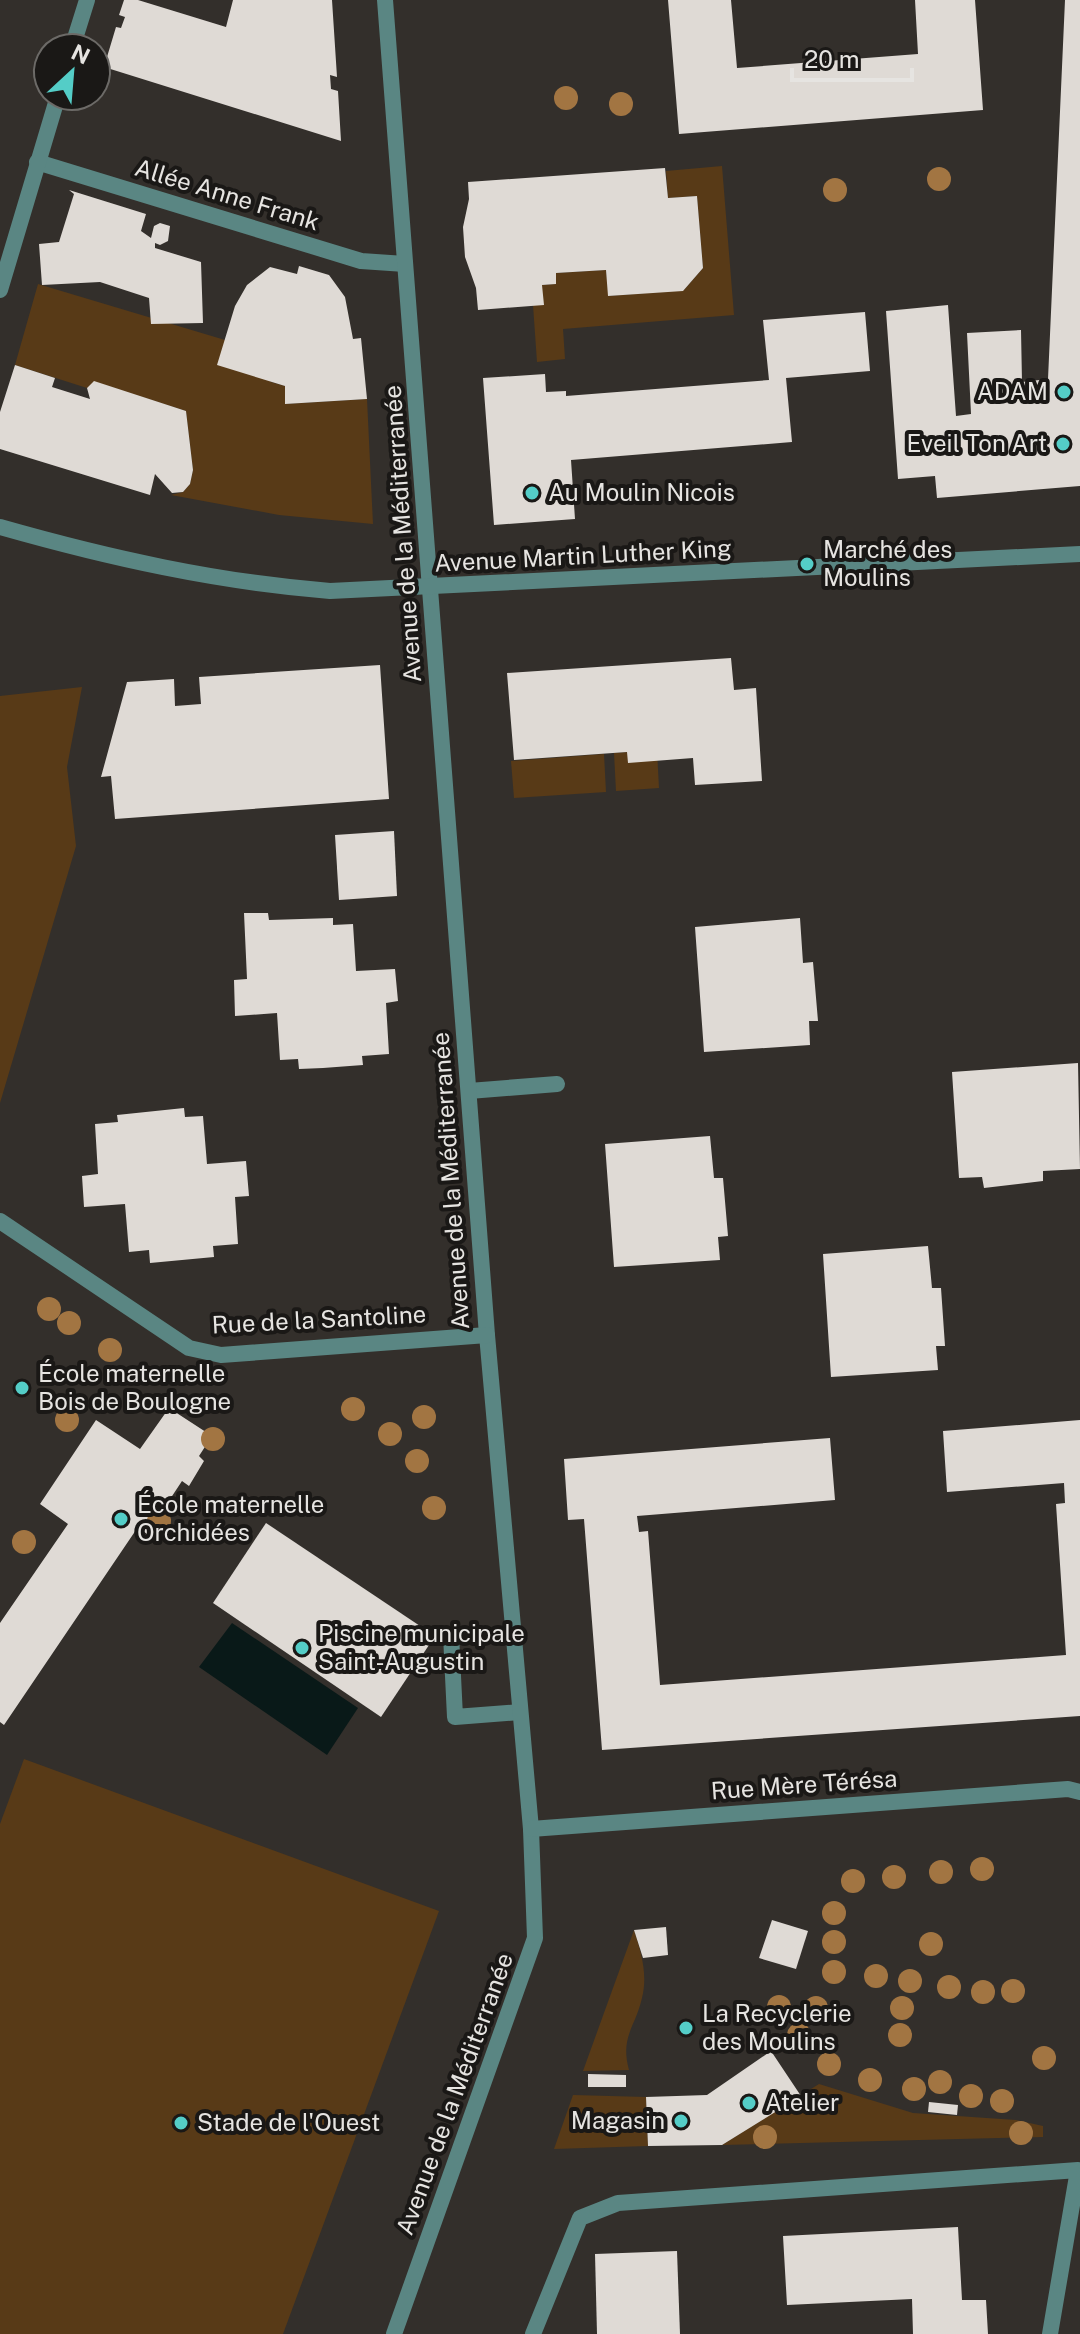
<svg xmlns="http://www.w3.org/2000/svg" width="1080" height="2334" viewBox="0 0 1080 2334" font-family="'Public Sans',sans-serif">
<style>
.green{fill:#583a17}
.water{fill:#091918}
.building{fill:#dfdad5}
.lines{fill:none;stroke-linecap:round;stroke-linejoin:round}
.service{stroke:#5a8683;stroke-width:16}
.pedestrian{stroke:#5a8683;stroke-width:16}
.minor{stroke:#5a8683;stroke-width:16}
.tree{fill:#a27542}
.poi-dot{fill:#54cdc7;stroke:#1a1816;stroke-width:3}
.labels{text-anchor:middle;stroke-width:8;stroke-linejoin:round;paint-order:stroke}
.street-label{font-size:24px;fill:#e6e4e1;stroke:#1a1816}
.poi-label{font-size:24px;fill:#e6e4e1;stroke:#1a1816;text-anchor:start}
</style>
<rect width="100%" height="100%" fill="#332f2b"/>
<g class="green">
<path d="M722 166 734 315 563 329 565 359 537 362 533 305 542 285 556 284V273L606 270 609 296 684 290 703 268 697 196 668 198 666 171Z"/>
<path d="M38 284 225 340 271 382 285 386V404L367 399 373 524 279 515 171 495 183 492 190 484 193 470 186 411 95 382 87 388 15 365Z"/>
<path d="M82 687 67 767 76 846 0 1103V696Z"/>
<path d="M657 750 659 788 616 791 614 753Z"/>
<path d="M604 754 606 792 514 798 511 761Z"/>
<path d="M24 1759 439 1911 283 2334H0V1824Z"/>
<path d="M634 1930C641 1952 648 1974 642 1998 635 2028 620 2037 629 2070L583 2071Z"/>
<path d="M819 2084 913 2113 1016 2120 1043 2126V2137L722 2145Z"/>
<path d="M573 2095 646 2097 648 2146 554 2149Z"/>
</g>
<path class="water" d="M232 1623 358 1708 327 1755 199 1667Z"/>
<g class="building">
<path d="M124 0H138L226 27 233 0H332L337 77 330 75 331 89 338 91 341 141 104 67 116 27 121 28 125 17 119 15Z"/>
<path d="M668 0H731L737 68 918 54 915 0H975L983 110 679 134Z"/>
<path d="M1065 0H1080V486L937 498 935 476 898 479 886 311 948 305 956 416 971 414 967 333 1021 330 1022 382 1048 379Z"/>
<path d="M665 168 668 198 697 196 703 268 683 291 608 296 606 270 556 273V284L542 285 544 305 478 310 476 288 465 257 463 227 469 199 468 182Z"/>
<path d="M69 190 146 214 141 231 151 238 154 226 160 223 170 226 168 241 160 245 155 243V248L201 262 203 323 151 324 149 298 100 282 42 285 39 244 59 242 74 194Z"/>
<path d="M299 266 329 275 345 297 353 339 361 338 367 399 285 404V386L217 365 235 306 247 285 270 267 297 274Z"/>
<path d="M865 312 870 371 786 378 792 442 571 460 575 519 494 525 483 378 545 374 546 392 566 391V396L769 380 763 320Z"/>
<path d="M15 365 55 378 52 387 90 399 87 388 94 381 186 411 193 470 190 484 183 492 172 493 155 474 150 495 0 449V412Z"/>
<path d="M731 658 734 690 756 688 762 781 695 785 693 758 628 763 627 752 514 760 507 673Z"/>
<path d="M380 665 389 799 115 819 111 776 101 777 127 682 174 679 175 706 201 704 199 677Z"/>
<path d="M394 831 397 896 339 900 335 835Z"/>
<path d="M244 913H268L269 920 333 918V925L353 924 356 971 395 969 398 1001 386 1003 389 1054 362 1056 363 1065 323 1068 299 1069 298 1059 280 1060 277 1013 235 1016 234 980 247 979Z"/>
<path d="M800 918 803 963 813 962 818 1021H809L810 1045 704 1052 695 927Z"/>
<path d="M1078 1063 1080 1169 1043 1171V1181L984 1188 982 1177 959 1178 952 1072Z"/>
<path d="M184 1108 185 1117 203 1116 207 1164 246 1161 249 1196 235 1197 238 1244 213 1246 214 1257 150 1263 149 1250 129 1252 125 1204 84 1207 82 1176 98 1174 95 1124 118 1122 117 1115Z"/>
<path d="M710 1136 714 1178H723L728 1236 718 1237 720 1260 614 1267 605 1144Z"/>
<path d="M928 1246 932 1288H941L945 1346H936L938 1370 831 1377 823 1254Z"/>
<path d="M169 1408 212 1436 199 1456 204 1461 189 1486 182 1481 147 1534 138 1527 4 1725 0 1722V1623L68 1524 40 1504 96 1420 140 1449Z"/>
<path d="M1080 1420V1716L602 1750 584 1519 568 1520 564 1459 830 1438 835 1500 637 1516 639 1532 648 1531 660 1685 1066 1655 1056 1504 1065 1503 1064 1483 947 1492 943 1431Z"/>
<path d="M266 1523 435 1636 381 1717 213 1603Z"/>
<path d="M772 1920 808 1931 796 1969 759 1958Z"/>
<path d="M666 1927 668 1955 643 1958 634 1930Z"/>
<path d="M771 2051 801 2096 722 2145 648 2146 646 2097 707 2095Z"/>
<path d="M588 2074 626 2075V2087H588Z"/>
<path d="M929 2102 958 2105 957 2115 928 2112Z"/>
<path d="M958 2227 962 2300H986L988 2334H913L912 2299 787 2305 783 2236Z"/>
<path d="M677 2251 680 2334H597L595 2254Z"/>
</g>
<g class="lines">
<g class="service">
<path d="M469 1091 557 1084"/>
<path d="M451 1635 455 1717 520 1712"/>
</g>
<path class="pedestrian" d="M37 162 361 261 405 264"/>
<g class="minor">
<path d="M385 0 487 1335 531 1829 535 1938 394 2334"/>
<path d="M72 48 87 0"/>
<path d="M0 290 58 96"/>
<path d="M0 527C109 558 217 582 330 591L1080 554"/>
<path d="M0 1221 189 1348 221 1355 487 1335"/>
<path d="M531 1829 1068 1789 1080 1792"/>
<path d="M533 2334 580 2218 618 2203 1078 2170 1050 2334"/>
</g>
</g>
<g class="tree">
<circle cx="566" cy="98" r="12"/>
<circle cx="621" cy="104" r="12"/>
<circle cx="939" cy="179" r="12"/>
<circle cx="835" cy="190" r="12"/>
<circle cx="49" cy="1309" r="12"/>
<circle cx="69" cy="1323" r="12"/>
<circle cx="110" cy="1350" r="12"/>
<circle cx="353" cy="1409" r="12"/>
<circle cx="424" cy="1417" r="12"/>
<circle cx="67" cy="1420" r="12"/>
<circle cx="390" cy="1434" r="12"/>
<circle cx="213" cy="1439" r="12"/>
<circle cx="417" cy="1461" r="12"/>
<circle cx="434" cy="1508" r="12"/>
<circle cx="159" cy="1521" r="12"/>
<circle cx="24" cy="1542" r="12"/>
<circle cx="982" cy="1869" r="12"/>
<circle cx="941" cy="1872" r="12"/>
<circle cx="894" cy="1877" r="12"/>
<circle cx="853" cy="1881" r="12"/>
<circle cx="834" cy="1913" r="12"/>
<circle cx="834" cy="1942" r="12"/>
<circle cx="931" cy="1944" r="12"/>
<circle cx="834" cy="1972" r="12"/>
<circle cx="876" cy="1976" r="12"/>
<circle cx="910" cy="1981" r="12"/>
<circle cx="949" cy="1987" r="12"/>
<circle cx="1013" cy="1991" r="12"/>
<circle cx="983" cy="1992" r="12"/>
<circle cx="779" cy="2007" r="12"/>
<circle cx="816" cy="2008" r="12"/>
<circle cx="902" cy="2008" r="12"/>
<circle cx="799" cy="2035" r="12"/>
<circle cx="900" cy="2035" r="12"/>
<circle cx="1044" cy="2058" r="12"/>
<circle cx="829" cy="2064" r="12"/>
<circle cx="870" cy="2080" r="12"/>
<circle cx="940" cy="2082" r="12"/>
<circle cx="914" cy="2089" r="12"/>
<circle cx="971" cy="2096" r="12"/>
<circle cx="1002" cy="2101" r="12"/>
<circle cx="1021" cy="2133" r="12"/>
<circle cx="765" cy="2137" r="12"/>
</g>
<g class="poi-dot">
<circle cx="1064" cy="392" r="8"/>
<circle cx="1063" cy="444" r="8"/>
<circle cx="532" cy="493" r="8"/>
<circle cx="807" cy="564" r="8"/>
<circle cx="22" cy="1388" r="8"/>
<circle cx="121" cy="1519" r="8"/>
<circle cx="302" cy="1648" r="8"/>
<circle cx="686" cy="2028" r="8"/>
<circle cx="749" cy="2103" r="8"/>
<circle cx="681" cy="2121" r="8"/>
<circle cx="181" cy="2123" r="8"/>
</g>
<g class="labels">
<g class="street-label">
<text transform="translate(227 195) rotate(17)" y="8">Allée Anne Frank</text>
<text transform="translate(403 534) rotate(-94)" y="8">Avenue de la Méditerranée</text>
<text transform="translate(583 556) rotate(-3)" y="8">Avenue Martin Luther King</text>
<text transform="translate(451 1181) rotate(-94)" y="8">Avenue de la Méditerranée</text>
<text transform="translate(319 1320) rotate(-3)" y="8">Rue de la Santoline</text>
<text transform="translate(804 1785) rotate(-4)" y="8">Rue Mère Térésa</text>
<text transform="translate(455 2094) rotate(-70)" y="8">Avenue de la Méditerranée</text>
</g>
<g class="poi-label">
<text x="1048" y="400" text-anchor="end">ADAM</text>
<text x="1047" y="452" text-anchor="end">Eveil Ton Art</text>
<text x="548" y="501">Au Moulin Nicois</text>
<text x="823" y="558">Marché des<tspan x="823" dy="28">Moulins</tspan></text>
<text x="38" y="1382">École maternelle<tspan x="38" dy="28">Bois de Boulogne</tspan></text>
<text x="137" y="1513">École maternelle<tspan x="137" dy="28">Orchidées</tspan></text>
<text x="318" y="1642">Piscine municipale<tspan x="318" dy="28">Saint-Augustin</tspan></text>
<text x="702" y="2022">La Recyclerie<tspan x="702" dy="28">des Moulins</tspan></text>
<text x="765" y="2111">Atelier</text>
<text x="665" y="2129" text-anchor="end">Magasin</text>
<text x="197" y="2131">Stade de l'Ouest</text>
</g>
</g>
<g transform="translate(72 72) rotate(26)"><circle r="38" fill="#1a1816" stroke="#6c6a67" stroke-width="2"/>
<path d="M0-6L14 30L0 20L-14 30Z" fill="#54cdc7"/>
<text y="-12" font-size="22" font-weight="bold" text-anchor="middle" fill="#e6e4e1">N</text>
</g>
<path d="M792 68v12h120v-12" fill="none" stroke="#e6e4e1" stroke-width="4"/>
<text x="804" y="68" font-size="24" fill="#e6e4e1" stroke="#1a1816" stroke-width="6" paint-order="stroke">20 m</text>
</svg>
